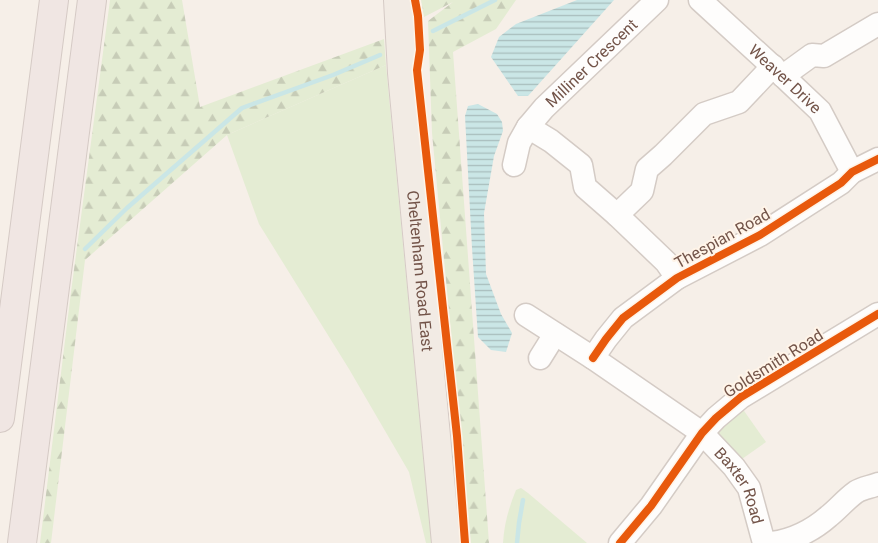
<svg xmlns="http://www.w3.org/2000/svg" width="878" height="543" viewBox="0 0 878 543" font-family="Roboto,sans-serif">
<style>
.grass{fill:#e4ecd3}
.forest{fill:url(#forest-firs)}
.water{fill:url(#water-rules)}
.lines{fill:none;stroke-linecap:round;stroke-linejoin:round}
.stream{stroke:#cae6e6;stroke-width:4.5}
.minor-casing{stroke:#d4cbc5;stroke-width:25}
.major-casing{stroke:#d5cac5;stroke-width:30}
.highway-casing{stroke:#d5cac5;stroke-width:30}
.minor{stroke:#fefdfc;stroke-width:22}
.major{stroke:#f2ebe4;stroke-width:28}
.highway{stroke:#f0e6e3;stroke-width:28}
.cycleway-casing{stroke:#fff4e8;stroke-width:11}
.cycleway{stroke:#e8590c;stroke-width:8}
.labels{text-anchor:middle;stroke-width:4;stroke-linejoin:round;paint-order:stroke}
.street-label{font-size:16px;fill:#735449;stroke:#fff4e8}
</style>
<defs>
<pattern id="forest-firs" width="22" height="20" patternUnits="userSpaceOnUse" patternTransform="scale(1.25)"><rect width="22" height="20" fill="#e4ecd3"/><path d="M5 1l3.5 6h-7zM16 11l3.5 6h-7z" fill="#c7ccb7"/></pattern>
<pattern id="water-rules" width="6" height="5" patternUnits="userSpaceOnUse" patternTransform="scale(1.25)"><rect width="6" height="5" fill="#cae6e6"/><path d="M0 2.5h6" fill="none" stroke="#a8bdbc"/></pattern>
</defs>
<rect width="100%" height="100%" fill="#f6efe8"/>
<g class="grass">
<path d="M386 65 425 476 433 543H426L409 472 349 369 259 224 227 135Z"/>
<path d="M742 408 766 442 742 459 715 434Z"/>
<path d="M521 488 528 493 587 543H503C504 524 509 507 516 490Z"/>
</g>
<g class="forest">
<path d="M110 0H182L200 107 384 39 386 65 227 135 85 260 51 543H40L71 292Z"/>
<path d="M421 0H516L496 29 453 52 489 543H471L432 133 428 21 453 2 424 17Z"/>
</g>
<g class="water">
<path d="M577 0H614L528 96H518L491 57 499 37 516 24Z"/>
<path d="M478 104 497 114 502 122 503 131 494 156 484 213 486 274 501 314 512 333 506 352 491 350 478 337 472 248 465 116 468 106Z"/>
</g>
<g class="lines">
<g class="stream">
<path d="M433 31 495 0"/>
<path d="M85 249 127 208 242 108 333 75 380 55"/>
<path d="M517 543 519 523 523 500"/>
</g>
<g class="minor-casing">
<g id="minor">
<path id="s1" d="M700 0 783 76 820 111 852 172"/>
<path d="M783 76 812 55 824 56 878 24"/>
<path d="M528 127 551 141 581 165 585 187 617 215 666 262 677 278"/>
<path id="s2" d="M514 165 519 143 528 127 544 108 657 0"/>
<path d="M617 215 642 191 647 169 663 155 704 114 739 102 773 66"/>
<path id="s3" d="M526 315 593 358 702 433 734 467 749 488 764 543"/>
<path d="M540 358 555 334"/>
<path d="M593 358 606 339 623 318 677 278 760 235 841 183 852 172 878 159"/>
<path d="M620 543 651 506 702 433 716 418 741 397 878 314"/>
<path d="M772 543C794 540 813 530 829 516 838 509 846 499 856 492 862 488 871 487 878 484"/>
</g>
</g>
<g class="major-casing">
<g id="major">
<path id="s4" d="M398 0 402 73 446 543"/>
</g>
</g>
<g class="highway-casing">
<g id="highway">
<path d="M0 418 54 0"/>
<path d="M22 543 92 0"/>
</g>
</g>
<use href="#minor" class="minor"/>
<use href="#major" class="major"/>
<use href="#highway" class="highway"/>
<g class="cycleway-casing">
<g id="cycleway">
<path d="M415 0 418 16 420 50 417 70 457 436 465 543"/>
<path d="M593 358 606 339 623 318 677 278 760 235 841 183 852 172 878 159"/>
<path d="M620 543 651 506 702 433 716 418 741 397 878 314"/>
</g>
</g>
<use href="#cycleway" class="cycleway"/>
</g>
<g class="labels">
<g class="street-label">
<text dy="6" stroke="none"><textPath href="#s2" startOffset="131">Milliner Crescent</textPath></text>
<text dy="6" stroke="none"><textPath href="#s1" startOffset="116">Weaver Drive</textPath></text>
<text transform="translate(722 238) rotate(-29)" y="6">Thespian Road</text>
<text dy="6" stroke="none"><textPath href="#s4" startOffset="272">Cheltenham Road East</textPath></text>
<text transform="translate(773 363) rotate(-32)" y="6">Goldsmith Road</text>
<text dy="6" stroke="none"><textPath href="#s3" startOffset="278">Baxter Road</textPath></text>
</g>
</g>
</svg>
